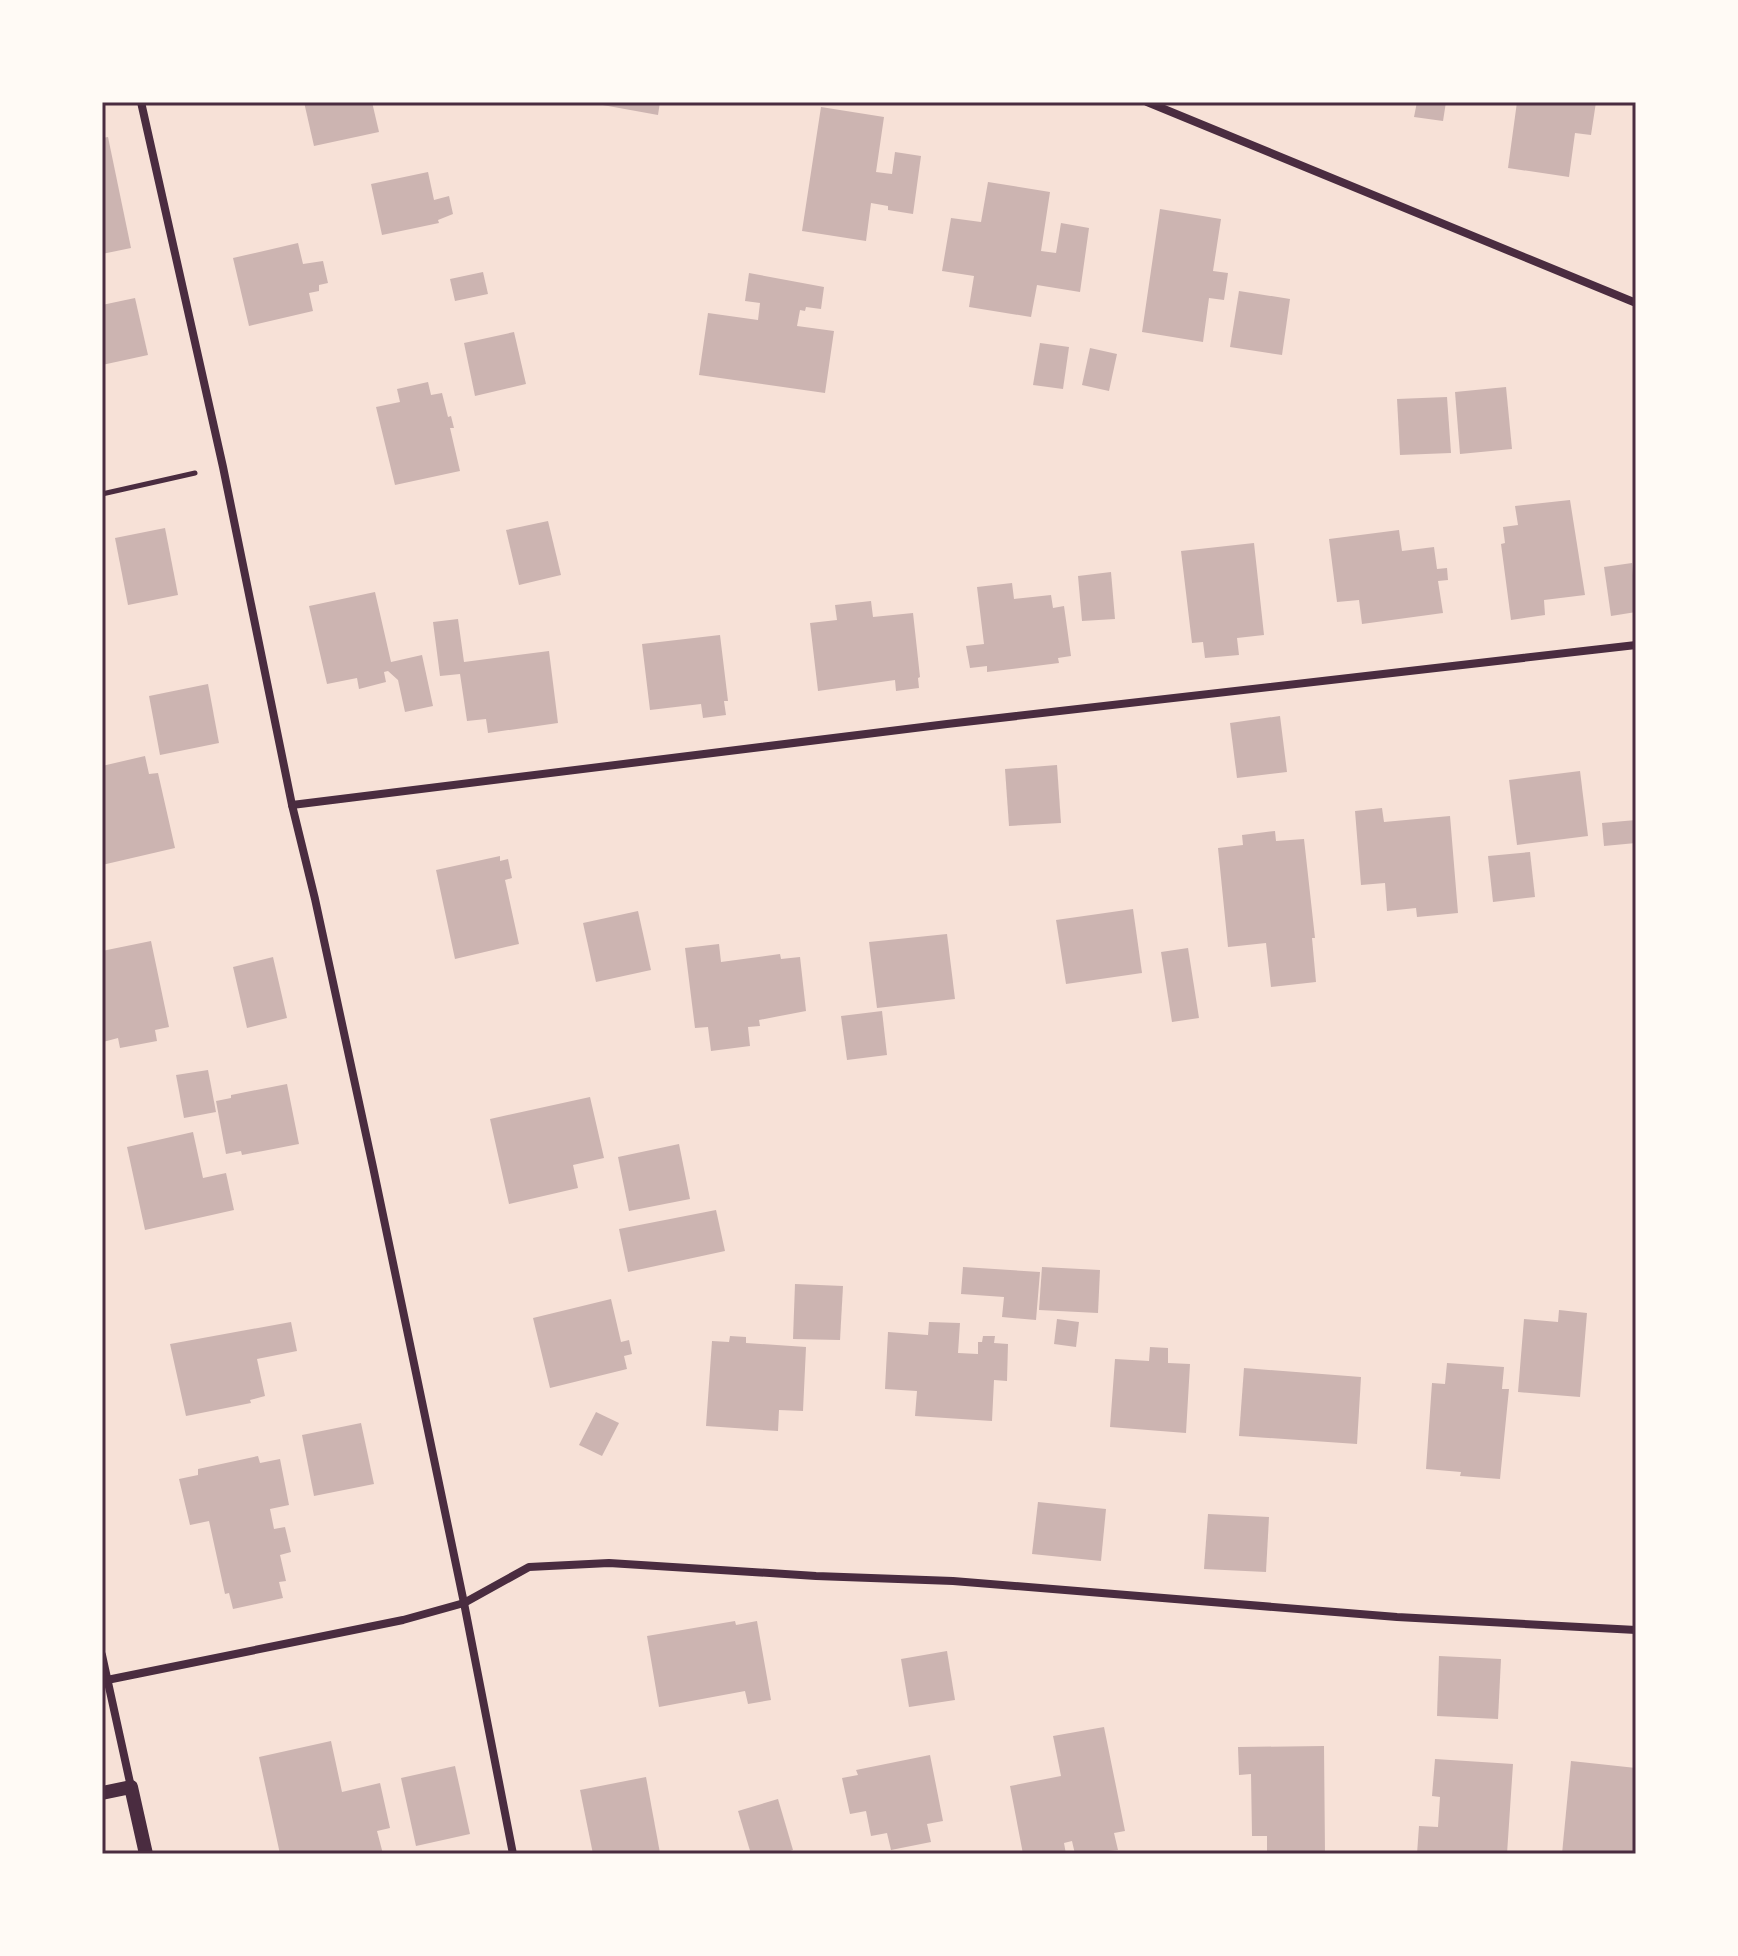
<svg xmlns="http://www.w3.org/2000/svg" width="1738" height="1956" viewBox="0 0 1738 1956" font-family="'IBM Plex Sans',sans-serif">
<style>
.building{fill:#ccb4b1}
.lines{fill:none;stroke-linecap:round;stroke-linejoin:round}
.path{stroke:#4a2c40;stroke-width:5}
.minor{stroke:#4a2c40;stroke-width:8}
.tertiary{stroke:#4a2c40;stroke-width:14}
.neatline{fill:none;stroke:#4a2c40;stroke-width:3}
</style>
<rect width="100%" height="100%" fill="#f7e1d7"/>
<g class="building">
<path d="M304 102H372L379 132 314 146Z"/>
<path d="M586 102H660L658 115Z"/>
<path d="M1417 102H1446L1443 121 1414 117Z"/>
<path d="M1517 102H1596L1591 135 1575 133 1569 177 1508 168Z"/>
<path d="M821 107 884 117 876 172 892 174 895 152 921 156 913 214 888 210V206L871 203 866 241 802 231Z"/>
<path d="M108 137 131 248 102 254V138Z"/>
<path d="M428 172 434 200 449 196 453 214 438 220 439 223 382 235 371 184Z"/>
<path d="M988 182 1050 192 1041 251 1056 253 1061 223 1089 228 1080 292 1037 285 1031 317 969 307 974 276 942 271 951 218 981 222Z"/>
<path d="M1160 209 1221 219 1213 271 1228 273 1224 300 1209 298 1203 342 1142 332Z"/>
<path d="M298 243 303 264 323 261 328 283 319 285V291L309 293 313 311 249 326 233 258Z"/>
<path d="M483 272 488 294 455 301 450 279Z"/>
<path d="M749 273 824 287 821 309 806 307 805 311 800 310 797 326 834 331 825 393 699 375 708 313 758 320 760 303 745 301Z"/>
<path d="M1239 291 1290 299 1282 355 1230 347Z"/>
<path d="M135 298 148 355 102 365V305Z"/>
<path d="M514 332 526 384 475 396 464 343Z"/>
<path d="M1040 343 1069 347 1063 389 1033 385Z"/>
<path d="M1090 348 1117 354 1109 391 1082 385Z"/>
<path d="M428 382 431 395 442 393 448 417 451 416 454 428H450L460 471 395 485 376 407 400 402 397 389Z"/>
<path d="M1506 387 1512 449 1460 454 1455 392Z"/>
<path d="M1447 397 1451 453 1400 455 1397 399Z"/>
<path d="M1570 500 1585 595 1544 600 1545 615 1511 620 1501 544 1505 543 1503 527 1518 525 1515 506Z"/>
<path d="M548 521 561 575 519 585 506 530Z"/>
<path d="M165 528 178 595 128 605 115 538Z"/>
<path d="M1399 530 1402 551 1434 547 1437 569 1447 568 1448 580 1438 581 1443 613 1362 624 1359 600 1337 602 1329 539Z"/>
<path d="M1254 543 1264 635 1237 638 1239 655 1205 658 1203 642 1192 643 1181 551Z"/>
<path d="M1632 563 1636 612 1611 616 1604 567Z"/>
<path d="M1111 572 1115 619 1082 621 1078 576Z"/>
<path d="M1012 583 1014 599 1051 595 1053 608 1064 606 1071 656 1058 658 1059 663 987 672V666L970 668 966 646 984 644 977 587Z"/>
<path d="M375 592 391 662 422 655 433 706 405 712 398 680 388 671 384 672 386 682 359 689 357 678 327 684 309 606Z"/>
<path d="M871 601 873 617 913 613 920 677 918 678 919 688 896 691 895 680 818 691 810 623 837 620 835 605Z"/>
<path d="M458 619 464 662 549 651 558 723 488 733 486 719 467 721 460 674 440 676 433 622Z"/>
<path d="M720 635 728 701H724L726 715 703 718 701 704 650 710 642 644Z"/>
<path d="M208 684 219 743 160 755 149 696Z"/>
<path d="M1280 716 1287 772 1237 778 1230 723Z"/>
<path d="M145 756 149 774 158 773 175 848 102 865V766Z"/>
<path d="M1057 765 1061 823 1009 826 1005 769Z"/>
<path d="M1580 771 1588 836 1517 845 1509 780Z"/>
<path d="M1382 808 1384 822 1450 816 1458 913 1417 917 1416 908 1387 911 1385 883 1361 885 1355 811Z"/>
<path d="M1636 820V843L1604 846 1602 823Z"/>
<path d="M1275 831 1276 841 1304 839 1315 938H1312L1316 982 1271 987 1266 943 1228 947 1218 848 1243 845 1242 835Z"/>
<path d="M1530 852 1535 897 1493 902 1488 856Z"/>
<path d="M500 856V861L508 859 512 878 505 880 519 944 455 959 436 870Z"/>
<path d="M1133 909 1142 973 1066 984 1056 920Z"/>
<path d="M638 911 651 970 596 982 583 923Z"/>
<path d="M947 934 955 999 877 1008 869 942Z"/>
<path d="M151 941 169 1027 155 1030 157 1041 120 1048 118 1038 103 1042 102 1037V951Z"/>
<path d="M719 944 721 962 780 954 781 959 800 957 806 1011 759 1020 760 1026 748 1027 750 1046 711 1051 708 1027 695 1028 685 948Z"/>
<path d="M1188 948 1199 1018 1172 1022 1161 952Z"/>
<path d="M273 957 287 1018 247 1028 233 967Z"/>
<path d="M882 1011 887 1055 847 1060 841 1016Z"/>
<path d="M208 1070 216 1112 184 1118 176 1075Z"/>
<path d="M287 1084 299 1144 242 1155 241 1151 226 1154 216 1101 231 1098V1095Z"/>
<path d="M590 1097 604 1158 573 1165 578 1188 509 1204 490 1119Z"/>
<path d="M193 1132 203 1178 226 1173 234 1210 145 1230 127 1147Z"/>
<path d="M679 1144 690 1199 629 1211 618 1157Z"/>
<path d="M716 1210 725 1251 628 1272 619 1229Z"/>
<path d="M963 1267 1040 1272 1036 1320 1002 1317 1004 1297 961 1294Z"/>
<path d="M1042 1267 1100 1270 1098 1313 1039 1310Z"/>
<path d="M795 1284 843 1286 840 1340 793 1339Z"/>
<path d="M611 1299 621 1342 629 1340 632 1354 624 1356 627 1369 550 1388 533 1318Z"/>
<path d="M1559 1310 1587 1313 1580 1397 1518 1392 1524 1319 1558 1322Z"/>
<path d="M1057 1319 1079 1322 1076 1347 1054 1344Z"/>
<path d="M291 1322 297 1351 257 1359 265 1396 250 1400 251 1403 186 1416 170 1344Z"/>
<path d="M929 1322 960 1323 958 1353 978 1354V1342H982L983 1336H995L994 1343 1008 1344 1007 1381 994 1380 992 1421 915 1416 917 1391 885 1389 888 1332 928 1335Z"/>
<path d="M730 1336 746 1337V1343L806 1347 803 1411 779 1410 778 1431 706 1426 712 1341 729 1342Z"/>
<path d="M1150 1347 1168 1348V1363L1190 1364 1186 1433 1110 1427 1115 1359 1149 1361Z"/>
<path d="M1447 1363 1504 1367 1502 1389H1509L1500 1479 1460 1476 1461 1472 1426 1469 1432 1383 1445 1384Z"/>
<path d="M1244 1368 1361 1377 1357 1444 1239 1436Z"/>
<path d="M596 1412 619 1423 602 1456 579 1445Z"/>
<path d="M361 1423 374 1484 314 1496 302 1435Z"/>
<path d="M258 1456 260 1463 280 1459 289 1505 270 1509 274 1529 285 1527 291 1552 280 1555 286 1581 279 1582 283 1598 233 1609 229 1593 225 1594 209 1521 190 1525 179 1479 198 1475V1469Z"/>
<path d="M1038 1502 1106 1509 1101 1561 1032 1554Z"/>
<path d="M1208 1514 1269 1517 1266 1572 1204 1569Z"/>
<path d="M735 1621 736 1625 757 1621 771 1700 748 1704 745 1691 659 1707 647 1636Z"/>
<path d="M947 1651 955 1700 909 1707 901 1659Z"/>
<path d="M1439 1656 1501 1659 1498 1719 1437 1716Z"/>
<path d="M1104 1727 1125 1831 1114 1833 1118 1850 1108 1851V1854H1075L1072 1841 1064 1843 1066 1854H1023L1010 1786 1061 1776 1053 1736Z"/>
<path d="M331 1741 342 1792 380 1783 390 1828 377 1831 383 1854H280L259 1757Z"/>
<path d="M1324 1746 1325 1854H1267V1836H1252L1251 1774 1239 1775 1238 1747Z"/>
<path d="M930 1755 943 1821 927 1824 931 1842 891 1850 887 1833 871 1836 866 1811 850 1814 842 1778 858 1775 856 1770Z"/>
<path d="M1435 1759 1513 1764 1507 1854H1417L1419 1826 1438 1827 1440 1797 1432 1796Z"/>
<path d="M1571 1761 1636 1768V1834L1633 1854H1562Z"/>
<path d="M455 1766 470 1834 416 1846 401 1778Z"/>
<path d="M646 1777 660 1853 593 1854 580 1790Z"/>
<path d="M778 1799 793 1850 780 1854H751L738 1811Z"/>
</g>
<g class="lines">
<path class="path" d="M102 494 195 473"/>
<g class="minor">
<path d="M141 102 223 467 292 805 315 899 373 1167 464 1603 513 1854"/>
<path d="M1147 102 1636 303"/>
<path d="M292 805 947 724 1636 645"/>
<path d="M102 1655 131 1787"/>
<path d="M107 1680 403 1620 464 1603 529 1567 609 1563 816 1576 953 1581 1397 1617 1636 1630"/>
</g>
<path class="tertiary" d="M102 1793 131 1787 146 1854"/>
</g>
<rect width="1738" height="1956" fill="none" stroke="#fffaf5" stroke-width="208"/>
<rect x="104" y="104" width="1530" height="1748" class="neatline"/>
</svg>
